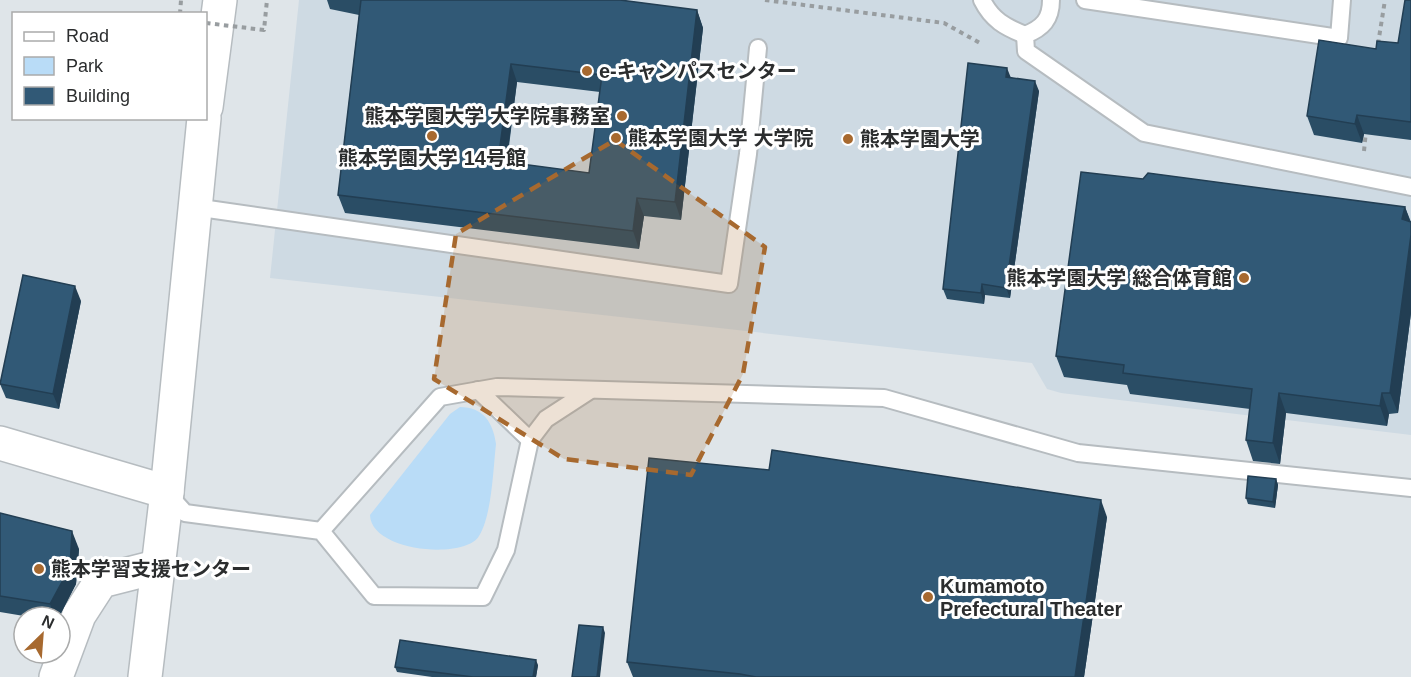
<svg xmlns="http://www.w3.org/2000/svg" width="1411" height="677" viewBox="0 0 1411 677" font-family="Helvetica,'Noto Sans JP',sans-serif">
<style>
.built{fill:#cedae3}
.green{fill:#b9dcf7}
.lines{fill:none;stroke-linecap:round;stroke-linejoin:round}
.lane-casing{stroke:#b6bcc0;stroke-width:20}
.street-casing{stroke:#b6bcc0;stroke-width:36}
.secondary-casing{stroke:#b6bcc0;stroke-width:36}
.path{stroke:#989da0;stroke-width:4;stroke-dasharray:4.5 4.5;stroke-linecap:butt}
.lane{stroke:#fff;stroke-width:16}
.street{stroke:#fff;stroke-width:33}
.secondary{stroke:#fff;stroke-width:33}
.path-bridge{stroke:#989da0;stroke-width:4;stroke-dasharray:4.5 4.5;stroke-linecap:butt}
.wall{fill:#2a4d65;fill-rule:evenodd}
.shaded-wall{fill:#223e53}
.building{fill:#315976;stroke:#223e53;stroke-width:1.5;fill-rule:evenodd}
.marked{fill:#a7692f;fill-opacity:0.2;stroke:#a7692f;stroke-width:4.5;stroke-dasharray:12 8;stroke-linejoin:round}
.poi-dot{fill:#a7692f;stroke:#fff;stroke-width:2}
.labels{text-anchor:middle;stroke-width:6;stroke-linejoin:round;paint-order:stroke}
.poi-label{font-size:20px;font-weight:bold;fill:#2b2d2e;stroke:#fff;text-anchor:start}
</style>
<rect width="100%" height="100%" fill="#dfe5e9"/>
<path class="built" d="M299 0H1411V435L1061 393 1047 389 1032 363 270 278Z"/>
<path class="green" d="M460 407C483 407 493 422 496 444 493 470 492 515 479 536 465 560 371 552 370 515L450 414Z"/>
<g class="lines">
<g class="lane-casing">
<g id="lane">
<path d="M982 0C992 20 1005 27 1025 35"/>
<path d="M1051 0C1051 19 1043 28 1025 35L1026 51 1144 133 1411 187"/>
<path d="M1085 0 1339 38 1342 0"/>
<path d="M194 207 729 284 748 154 758 48"/>
<path d="M478 390 530 440"/>
<path d="M167 493 185 513 321 531 374 596 483 597 506 550 530 440 546 419 589 391"/>
<path d="M321 531 440 397 497 387 884 398 1078 453 1411 488"/>
</g>
</g>
<g class="street-casing">
<g id="street">
<path d="M0 443 167 492"/>
<path d="M56 677 79 615 101 581 156 567"/>
</g>
</g>
<g class="secondary-casing">
<g id="secondary">
<path d="M206 107 220 0"/>
<path d="M145 677 167 492 204 118"/>
</g>
</g>
<g class="path">
<path d="M765 0 944 23 980 43"/>
<path d="M180 14 181 0"/>
<path d="M1378 44 1385 0"/>
<path d="M1364 151 1366 131"/>
</g>
<use href="#lane" class="lane"/>
<use href="#street" class="street"/>
<use href="#secondary" class="secondary"/>
<path class="path-bridge" d="M206 23 264 30 267 0"/>
</g>
<g class="wall">
<path d="M327 0H620L697 10 703 28 681 220 644 216 639 249 345 213 338 195 359 15 330 9ZM517 82 600 92 589 173 507 162Z"/>
<path d="M1411 0V140L1364 134 1362 143 1314 135 1307 116 1376 49 1398 43Z"/>
<path d="M1011 77 1039 91 1010 298 985 295 984 304 947 299 943 289Z"/>
<path d="M1405 207 1411 222V313L1398 413 1389 414 1387 426 1286 413 1280 464 1253 461 1246 440 1250 409 1130 394 1127 385 1064 377 1056 356Z"/>
<path d="M81 301 59 409 6 398 0 384Z"/>
<path d="M1276 479 1278 485 1275 508 1248 504 1246 498Z"/>
<path d="M0 513 79 549 76 584 59 617H30L0 612Z"/>
<path d="M1107 517 1084 677H633L627 662Z"/>
<path d="M538 665 536 677H432L397 672 395 667Z"/>
</g>
<g class="shaded-wall">
<path d="M697 10 703 28 681 220 675 202Z"/>
<path d="M511 64 517 82 504 179 498 161Z"/>
<path d="M1007 68 1011 78 1006 77Z"/>
<path d="M1035 81 1039 91 1010 298 1006 288Z"/>
<path d="M1357 115 1364 134 1362 143 1355 124Z"/>
<path d="M637 198 644 216 639 249 633 231Z"/>
<path d="M1405 207 1411 224 1402 219Z"/>
<path d="M1411 235V313L1398 413 1390 393Z"/>
<path d="M982 284 985 295 984 304 981 293Z"/>
<path d="M75 286 81 301 59 409 53 394Z"/>
<path d="M1279 393 1286 413 1280 464 1273 443Z"/>
<path d="M1382 393 1389 414 1387 426 1380 406Z"/>
<path d="M1276 479 1278 485 1275 508 1273 502Z"/>
<path d="M1101 500 1107 517 1084 677H1075Z"/>
<path d="M72 531 79 549 76 584 59 617H55L50 604Z"/>
<path d="M603 627 605 633 600 677H597Z"/>
<path d="M536 660 538 665 536 677H533Z"/>
</g>
<g class="building">
<path d="M361 0H620L697 10 675 202 637 198 633 231 338 195ZM511 64 602 75 589 173 498 161Z"/>
<path d="M1405 0H1411V122L1357 115 1355 124 1307 116 1319 40 1376 49 1377 41 1398 43Z"/>
<path d="M968 63 1007 68 1006 77 1035 81 1006 288 982 284 981 293 943 289Z"/>
<path d="M1081 172 1143 179 1148 173 1405 207 1402 219 1411 222V235L1390 393H1382L1380 406 1279 393 1273 443 1246 440 1252 389 1123 373 1124 365 1056 356Z"/>
<path d="M23 275 75 286 53 394 0 384Z"/>
<path d="M772 450 1101 500 1075 677H756L740 674 627 662 649 458 769 470Z"/>
<path d="M1248 476 1276 479 1273 502 1246 498Z"/>
<path d="M0 513 72 531 70 567 50 604 0 596Z"/>
<path d="M579 625 603 627 597 677H572Z"/>
<path d="M400 640 536 660 533 677H473L395 667Z"/>
</g>
<path class="marked" d="M615 140 765 247 743 374 691 475 564 459 434 379 456 234Z"/>
<g class="poi-dot">
<circle cx="587" cy="71" r="6"/>
<circle cx="622" cy="116" r="6"/>
<circle cx="432" cy="136" r="6"/>
<circle cx="616" cy="138" r="6"/>
<circle cx="848" cy="139" r="6"/>
<circle cx="1244" cy="278" r="6"/>
<circle cx="39" cy="569" r="6"/>
<circle cx="928" cy="597" r="6"/>
</g>
<g class="labels">
<g class="poi-label">
<text x="599" y="78">e-キャンパスセンター</text>
<text x="610" y="123" text-anchor="end">熊本学園大学 大学院事務室</text>
<text x="628" y="145">熊本学園大学 大学院</text>
<text x="860" y="146">熊本学園大学</text>
<text x="432" y="165" text-anchor="middle">熊本学園大学 14号館</text>
<text x="1232" y="285" text-anchor="end">熊本学園大学 総合体育館</text>
<text x="51" y="576">熊本学習支援センター</text>
<text x="940" y="593">Kumamoto<tspan x="940" dy="23">Prefectural Theater</tspan></text>
</g>
</g>
<rect x="12" y="12" width="195" height="108" fill="#ffffff" stroke="#aaabab" stroke-width="1.5"/>
<rect x="24" y="32" width="30" height="9" fill="#ffffff" stroke="#aaabab" stroke-width="1.5"/>
<text x="66" y="42" font-size="18" fill="#2b2d2e">Road</text>
<rect x="24" y="57" width="30" height="18" fill="#b9dcf7" stroke="#aaabab" stroke-width="1.5"/>
<text x="66" y="72" font-size="18" fill="#2b2d2e">Park</text>
<rect x="24" y="87" width="30" height="18" fill="#315976" stroke="#aaabab" stroke-width="1.5"/>
<text x="66" y="102" font-size="18" fill="#2b2d2e">Building</text>
<g transform="translate(42 635) rotate(25)"><circle r="28" fill="#ffffff" stroke="#aaabab" stroke-width="1.5"/>
<path d="M0-4.5L10 22L0 15L-10 22Z" fill="#a7692f"/>
<text y="-9" font-size="16" font-weight="bold" text-anchor="middle" fill="#2b2d2e">N</text>
</g>
</svg>
